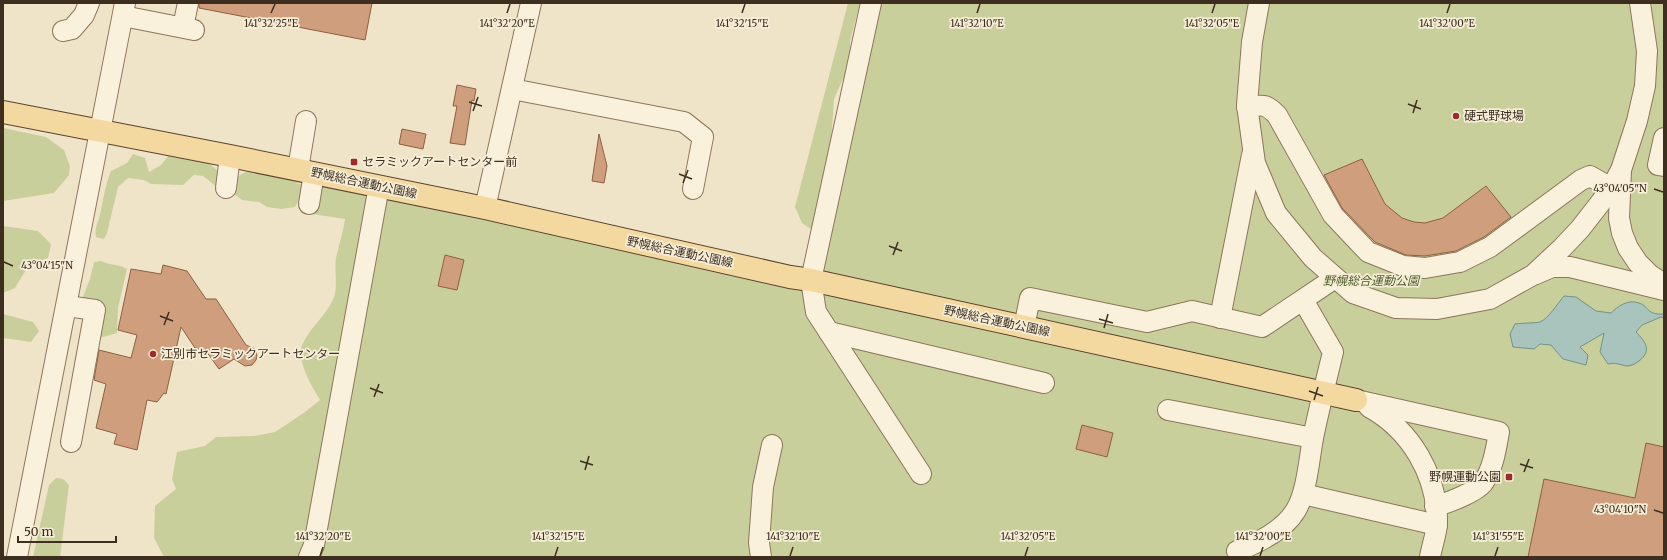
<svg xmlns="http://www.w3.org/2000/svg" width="1667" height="560" viewBox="0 0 1667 560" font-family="Merriweather,'Noto Sans JP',serif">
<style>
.green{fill:#c9cf9b}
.water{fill:#a9c4bc;stroke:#6f938a}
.building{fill:#cf9f7d;stroke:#8d5f41}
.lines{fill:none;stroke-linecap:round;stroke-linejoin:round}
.minor-casing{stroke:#8d765c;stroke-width:22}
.major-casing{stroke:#5b4430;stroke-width:24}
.minor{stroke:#faf1dc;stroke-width:20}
.major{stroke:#f3d9a0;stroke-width:22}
.ticks{fill:none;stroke:#3d2e20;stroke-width:1.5}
.poi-dot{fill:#9e2a2b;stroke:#f7eed8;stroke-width:1.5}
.labels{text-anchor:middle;stroke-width:3.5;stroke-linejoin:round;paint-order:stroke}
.poi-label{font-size:12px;fill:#3d2e20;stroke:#f7eed8;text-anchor:start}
.street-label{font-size:12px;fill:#3d2e20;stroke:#f7eed8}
.park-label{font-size:12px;font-style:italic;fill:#4d5a26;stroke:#f7eed8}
.ticks-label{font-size:10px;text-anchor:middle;fill:#3d2e20;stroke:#f7eed8;stroke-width:3.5;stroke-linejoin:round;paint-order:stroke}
</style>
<rect width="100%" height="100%" fill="#f0e4c8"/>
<g class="green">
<path d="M848 3H860L850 41 851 61 834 99 831 143 814 223 811 229 802 223 795 207Z"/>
<path d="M881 3H1664V557H316L308 543 299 557H164L154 538 155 506 176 489 172 479 177 452 205 446 216 437 254 436 275 432 305 412 320 400C312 387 295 359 303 343 311 326 327 315 334 297 338 286 334 270 336 258 339 245 343 232 345 219L306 213 318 183 457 211 818 294Z"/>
<path d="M3 128 46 137 64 150 70 166 69 175 54 193 3 201Z"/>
<path d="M133 154 145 158 149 172 161 165 169 155C191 161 206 153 221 176L217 187 203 176 194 175 183 185 151 184 144 180 128 178 118 187 107 233 104 239 96 237C94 229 98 223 100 215 103 200 105 186 111 171L127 163Z"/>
<path d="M251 170 284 177 302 185 301 196 295 207 281 209 267 207 259 202 242 200 234 194C235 178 235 176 251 170Z"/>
<path d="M3 226 38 231 51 244 48 258 29 265 15 288 3 293Z"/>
<path d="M101 261C111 266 117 263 127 269L118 308 117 333 96 339 82 299 90 279 94 262Z"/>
<path d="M3 314 33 322 39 331 31 342 3 338Z"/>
<path d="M56 478 63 479 69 485 60 557H33L49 485Z"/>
</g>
<path class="water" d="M1564 296 1576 297 1596 311 1611 313C1618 306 1628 299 1639 303 1650 307 1646 315 1664 314V318L1661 317 1642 325 1636 332C1646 342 1652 351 1639 361 1635 364 1631 366 1627 366 1620 365 1616 362 1608 364L1600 352 1604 333 1580 347 1588 355 1586 365 1563 359 1551 345 1540 344 1534 349 1513 347 1510 334 1515 324C1522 323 1536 323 1540 322 1548 319 1558 303 1564 296Z"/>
<g class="building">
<path d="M199 3H372L365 40 199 8Z"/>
<path d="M457 85 476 89 474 101 472 100 465 145 450 143 457 106H453Z"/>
<path d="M402 129 426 134 423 149 399 144Z"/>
<path d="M599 134 607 166 604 183 592 181Z"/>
<path d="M1362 159 1385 204 1402 218 1414 222 1425 223 1443 218 1486 186 1511 217 1484 237 1456 251 1425 256 1406 255 1375 242 1342 208 1324 175Z"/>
<path d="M445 255 464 260 457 290 438 286Z"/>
<path d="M163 265 187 271 206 299H216L246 345 255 349 257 356 256 360 252 365 245 366 234 359 219 369 206 351 195 348 181 327 166 394 164 393 157 402 147 400 137 450 114 444 117 434 96 428 106 384 94 380 99 350 131 358 137 335 118 330 131 269 161 274Z"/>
<path d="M1082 425 1113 433 1107 457 1076 449Z"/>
<path d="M1646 443 1664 447V557H1528L1544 479 1635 498Z"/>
</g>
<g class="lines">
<g class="minor-casing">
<g id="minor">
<path d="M871 3 811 280 816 312 921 474"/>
<path d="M1259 3 1252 42 1247 105 1255 163 1276 213 1313 258 1353 293 1396 308 1437 309 1490 299 1533 275 1562 248 1580 229 1601 202 1611 188 1621 170"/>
<path d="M1640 3 1647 51 1645 86 1637 121 1621 170 1619 218 1622 233 1628 248 1638 263 1650 275 1664 284"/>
<path d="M123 16 194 30"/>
<path d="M183 27 188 3"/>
<path d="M63 31 72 29 84 15 89 3"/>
<path d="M512 89 684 122 703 137 693 189"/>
<path d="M1247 107C1263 105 1265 103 1277 115L1333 215 1368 252 1403 266 1425 268 1460 262 1490 247 1581 180 1590 176 1611 188"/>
<path d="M1664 138 1658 165 1664 166"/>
<path d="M298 169 306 121"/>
<path d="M226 188 230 156"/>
<path d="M309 204 314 173"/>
<path d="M485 208 531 3"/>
<path d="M1536 274 1552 267H1570L1664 290"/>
<path d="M67 306 95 310 71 442"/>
<path d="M1220 318 1252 155"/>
<path d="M1024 327 1030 298 1147 322 1192 311 1262 327 1335 278"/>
<path d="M829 332 1044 383"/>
<path d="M1356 400 1499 432C1496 449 1493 469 1483 483 1476 492 1446 504 1435 506"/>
<path d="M1369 407C1411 430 1438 476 1437 524 1436 535 1432 546 1430 557"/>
<path d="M1168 410 1313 438"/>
<path d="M1303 494 1437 525"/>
<path d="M1237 551C1258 543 1284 530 1296 510 1307 491 1309 460 1313 438 1319 409 1326 381 1333 352L1303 300"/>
<path d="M17 557 125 3"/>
<path d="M309 557 314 545 379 186"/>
<path d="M761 557 759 543 763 487 772 445"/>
</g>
</g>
<g class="major-casing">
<path id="major" d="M3 112 230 156 485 208 790 277 811 280 1356 400"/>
</g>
<use href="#minor" class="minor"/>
<use href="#major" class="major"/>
</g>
<path class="ticks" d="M271 13 275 4M507 13 510 4M742 13 745 4M977 13 980 4M1212 13 1215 4M1447 13 1450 4M469 102 482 106M1408 104 1421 109M473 111 478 97M1413 113 1417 100M679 174 692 179M683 183 688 170M1654 189 1663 192M889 246 902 251M893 255 898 242M4 262 13 266M160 316 173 321M1099 319 1113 323M164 325 169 312M1104 328 1108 314M370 388 383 393M1309 391 1323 396M374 397 379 384M1314 400 1318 387M580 461 593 465M1520 464 1533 468M585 470 589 456M1524 472 1529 459M1654 510 1663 513M320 556 323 547M555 556 558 547M790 556 793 547M1025 556 1028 547M1260 556 1263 547M1495 556 1498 547"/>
<g class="poi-dot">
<circle cx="1456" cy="116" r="4"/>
<rect x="350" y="158" width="8" height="8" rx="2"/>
<circle cx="153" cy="354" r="4"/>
<rect x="1505" y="473" width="8" height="8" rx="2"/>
</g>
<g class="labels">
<g class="poi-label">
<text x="1464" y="120">硬式野球場</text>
<text x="362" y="166">セラミックアートセンター前</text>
<text x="161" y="358">江別市セラミックアートセンター</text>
<text x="1501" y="481" text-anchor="end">野幌運動公園</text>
</g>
<g class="street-label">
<text transform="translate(364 183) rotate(12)" y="4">野幌総合運動公園線</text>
<text transform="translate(680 252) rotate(12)" y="4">野幌総合運動公園線</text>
<text transform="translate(997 321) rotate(12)" y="4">野幌総合運動公園線</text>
</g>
<g class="park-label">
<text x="1371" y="285">野幌総合運動公園</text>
</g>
</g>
<g class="ticks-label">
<text x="271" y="27">141°32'25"E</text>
<text x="507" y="27">141°32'20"E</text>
<text x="742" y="27">141°32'15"E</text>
<text x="977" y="27">141°32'10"E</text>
<text x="1212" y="27">141°32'05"E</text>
<text x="1447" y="27">141°32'00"E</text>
<text x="1620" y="192">43°04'05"N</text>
<text x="47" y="269">43°04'15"N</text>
<text x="1620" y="513">43°04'10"N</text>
<text x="323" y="540">141°32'20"E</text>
<text x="558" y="540">141°32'15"E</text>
<text x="793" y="540">141°32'10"E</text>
<text x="1028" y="540">141°32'05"E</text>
<text x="1263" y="540">141°32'00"E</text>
<text x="1498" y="540">141°31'55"E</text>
</g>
<rect width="1667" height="560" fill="none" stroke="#3d2e20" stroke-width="8"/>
<path d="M18 536v6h98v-6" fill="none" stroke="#3d2e20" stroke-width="2"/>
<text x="24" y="536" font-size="12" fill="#3d2e20" stroke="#f7eed8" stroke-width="3" paint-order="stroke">50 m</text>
</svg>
